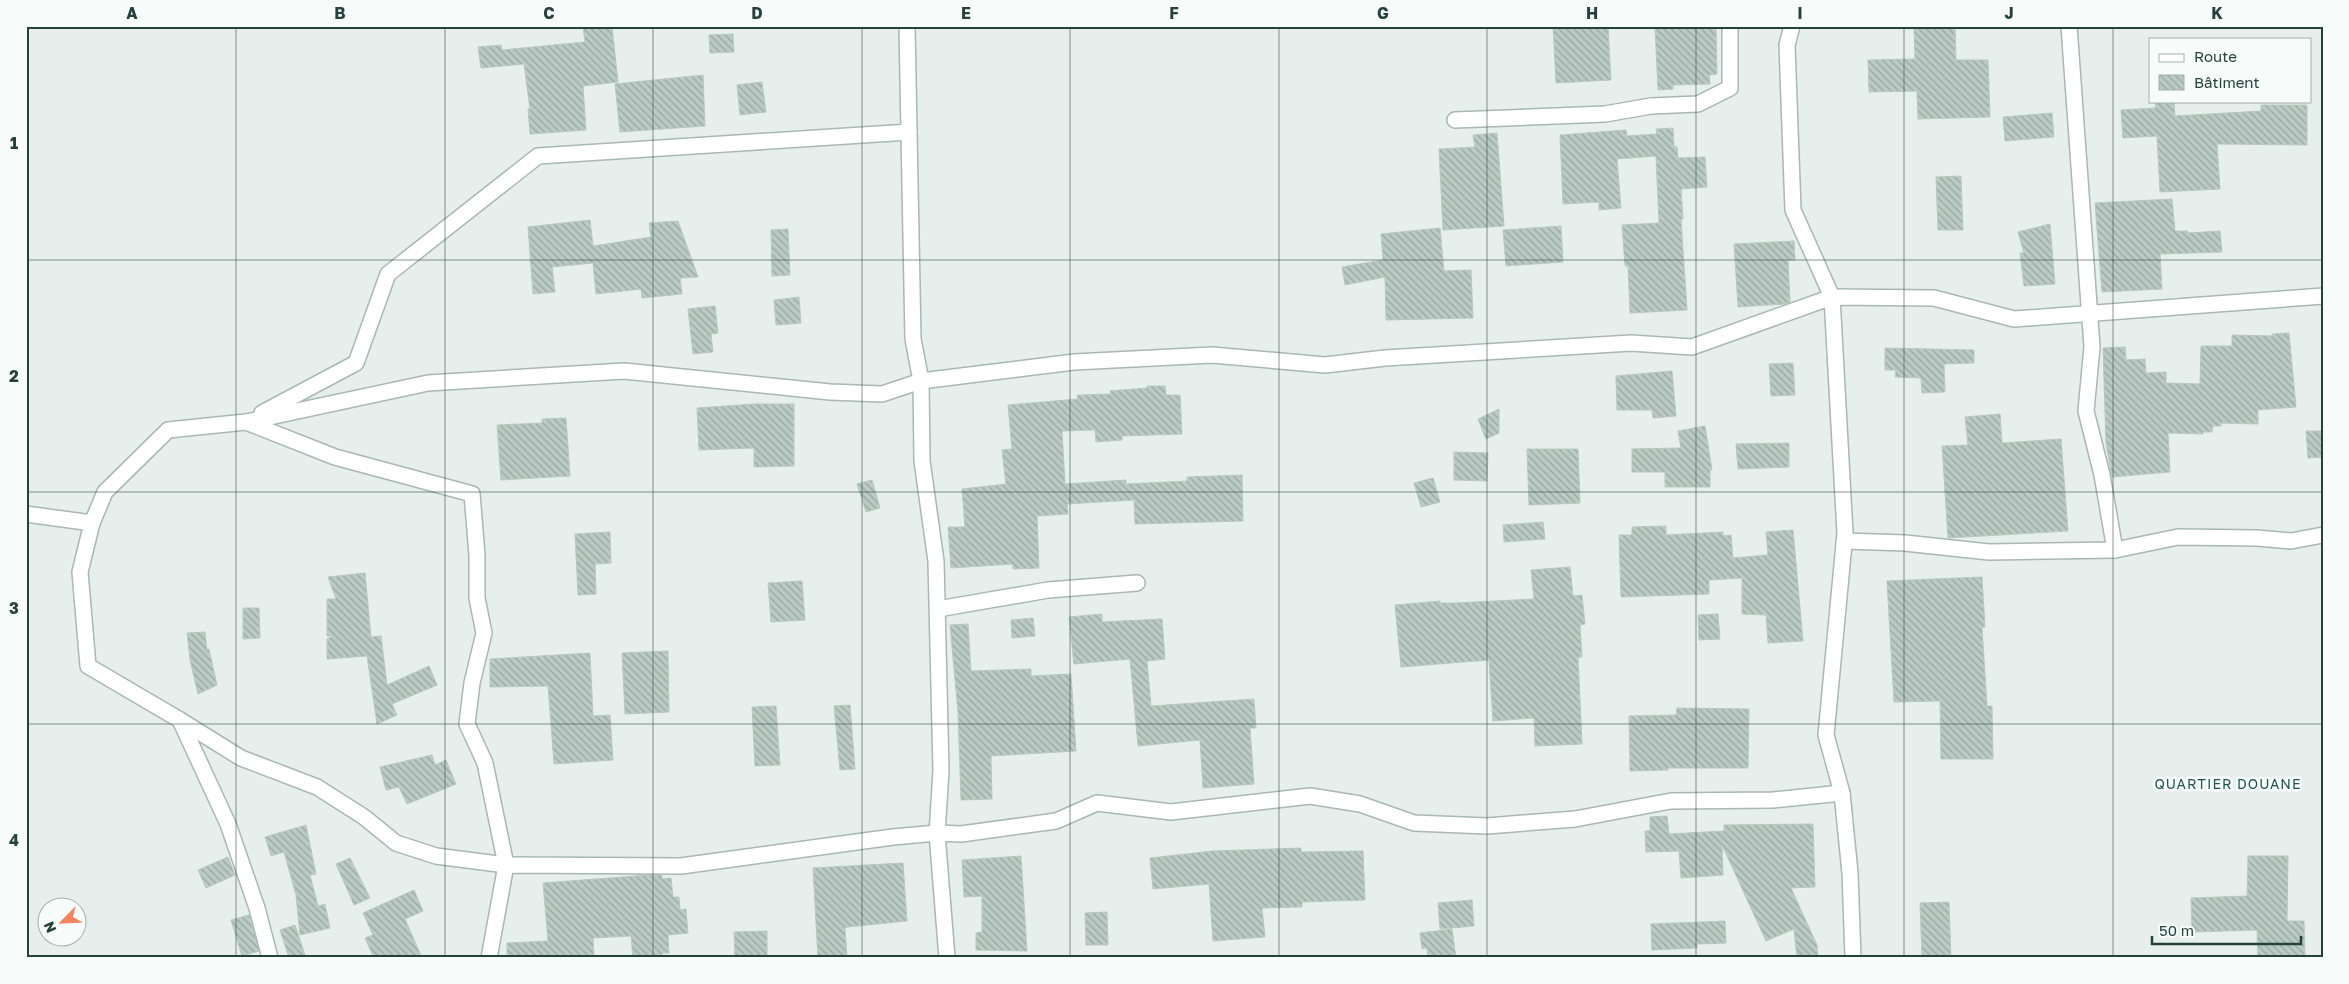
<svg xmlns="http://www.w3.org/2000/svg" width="2349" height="984" viewBox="0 0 2349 984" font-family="'Golos Text',sans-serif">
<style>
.building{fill:url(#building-back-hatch);stroke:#b8c9c2}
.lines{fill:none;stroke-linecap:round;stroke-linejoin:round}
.minor-casing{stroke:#a8b8b2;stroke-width:18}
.minor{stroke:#fff;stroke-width:15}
.grid{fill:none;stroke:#24423a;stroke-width:1;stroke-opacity:0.55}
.labels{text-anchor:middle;stroke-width:5;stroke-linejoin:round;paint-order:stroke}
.neighbourhood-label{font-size:14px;letter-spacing:1px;fill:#1f5548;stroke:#f7fbf9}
.neatline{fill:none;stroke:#24423a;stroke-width:2}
.grid-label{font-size:16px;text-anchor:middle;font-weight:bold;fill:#24423a}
</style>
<defs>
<pattern id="building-back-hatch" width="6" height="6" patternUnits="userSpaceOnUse" patternTransform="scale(1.25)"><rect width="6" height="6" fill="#bbcac4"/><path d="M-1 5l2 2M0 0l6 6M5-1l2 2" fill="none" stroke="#98a6a0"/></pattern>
</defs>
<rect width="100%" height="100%" fill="#e6efeb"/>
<g class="building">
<path d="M583 26H612L618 82 583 86 586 130 530 134 528 109H530L524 64 481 68 478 47 501 45 502 50 585 42Z"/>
<path d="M1553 26H1608L1611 80 1556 83Z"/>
<path d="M1655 26H1716L1717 74 1709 75 1710 84 1673 85V89L1658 90Z"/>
<path d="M1914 26H1955L1956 60H1988L1990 117 1918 119 1917 91 1869 92 1868 60 1915 59Z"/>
<path d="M733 34 734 52 710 53 709 35Z"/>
<path d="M703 75 705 126 620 132 615 84Z"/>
<path d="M762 82 766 112 740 115 737 85Z"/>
<path d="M2174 102 2175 116 2261 111V105H2307V145L2217 144 2220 189 2160 192 2157 136 2123 138 2121 110 2156 108 2155 103Z"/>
<path d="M2052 113 2054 137 2005 141 2003 117Z"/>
<path d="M1673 128 1674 147H1677L1678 158 1705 157 1707 187 1681 189 1683 219H1681L1687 310 1630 313 1628 266H1625L1622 225 1659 223 1656 156 1617 159 1621 208 1599 210V202L1563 204 1560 135 1626 130 1627 136 1657 134 1656 129Z"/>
<path d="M1497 133 1504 226 1443 230 1439 149 1475 147 1473 135Z"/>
<path d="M1961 176 1963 230H1938L1936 177Z"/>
<path d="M2172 199 2175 231H2188V233L2220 231 2222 252 2160 254 2162 289 2102 292 2095 203Z"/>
<path d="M590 220 593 246 651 237 649 223 678 221 698 277 680 278 682 294 642 298 641 289 596 294 593 263 552 267 555 292 533 294 528 227Z"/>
<path d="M2050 224 2055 284 2024 286 2020 253H2024L2018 232Z"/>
<path d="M1561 226 1563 262 1506 266 1503 230Z"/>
<path d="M1440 228 1444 271 1471 270 1473 318 1386 320 1385 277 1345 285 1342 267 1383 260 1381 234Z"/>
<path d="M788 229 790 275 772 276 771 230Z"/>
<path d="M1794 241 1795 260H1788L1790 302 1784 304 1738 307 1734 244Z"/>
<path d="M799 297 801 323 776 325 774 300Z"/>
<path d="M715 306 718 333 711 334 713 352 693 354 688 309Z"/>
<path d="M2289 333 2296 407 2258 410V424L2221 423V426H2213L2212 432H2203V434L2168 433 2170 472 2112 477 2106 443 2103 348 2125 347 2126 360 2145 359 2146 373 2166 372V383L2200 384 2201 346H2232V335L2272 336V334Z"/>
<path d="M1885 348 1974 350V363L1944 364 1945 392 1922 393 1921 378 1895 377 1896 370H1885Z"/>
<path d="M1793 363 1795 395 1771 396 1769 364Z"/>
<path d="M1672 371 1676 416 1653 418 1652 410H1617L1616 376Z"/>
<path d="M1147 386H1165L1166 395H1180L1182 434 1122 436V440L1096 442 1095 430 1062 431 1065 484 1126 480V484L1187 481V477L1242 475 1243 521 1135 524 1134 500 1067 504 1068 514 1037 516 1039 568 1013 569V564L951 568 948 527H965L962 489 1006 484 1002 450 1012 449 1008 405 1078 399 1077 395 1111 394 1110 391 1147 388Z"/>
<path d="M754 404H794V466L754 467V448L699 450 697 408Z"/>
<path d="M1499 409V433L1486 439 1478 419Z"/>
<path d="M2000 414 2002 443 2061 439 2068 531 1948 538 1942 446 1968 445 1965 417Z"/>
<path d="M566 418 570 476 501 480 497 425 542 423V419Z"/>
<path d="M1705 426 1712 470H1710V487H1665V472H1632V449L1681 448 1678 431Z"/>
<path d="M2306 431H2323V457L2308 458Z"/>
<path d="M1789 443V467L1738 469 1736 444Z"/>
<path d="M1527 449H1578L1580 503 1529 505Z"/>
<path d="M1454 452 1488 453 1487 481 1454 480Z"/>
<path d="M1433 478 1440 502 1421 507 1414 483Z"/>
<path d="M872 480 880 508 866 512 857 484Z"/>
<path d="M1543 522 1545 539 1504 542 1503 525Z"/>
<path d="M1666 526V535L1723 532V536L1731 535 1733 558 1768 555 1766 532 1793 530 1803 641 1768 643 1766 615 1742 614V578L1709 580V594L1621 597 1619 535H1632V527Z"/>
<path d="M610 532 611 563 595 564 596 594 578 595 575 534Z"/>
<path d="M1570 567 1573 596 1582 595 1585 624 1580 625 1582 657H1578L1582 744 1535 746 1534 718 1493 721 1489 660 1401 667 1395 605 1440 601V603H1455L1534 599 1531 570Z"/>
<path d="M365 573 371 637 381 636 387 685 429 666 437 685 392 704 397 715 377 724 367 656 327 659V639L333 636H327V599H336L328 577Z"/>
<path d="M1982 577 1985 627H1982L1987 706H1992L1993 759H1941L1940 701 1894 702 1887 581Z"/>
<path d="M802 581 805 620 771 622 768 583Z"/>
<path d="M243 608H259L260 638 243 639Z"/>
<path d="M1102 614V622L1162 619 1165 659 1147 661 1151 706 1254 699 1256 728H1250L1254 784 1203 788 1200 740 1138 746 1130 659 1074 664 1069 617Z"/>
<path d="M1718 614 1720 639 1699 640 1698 615Z"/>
<path d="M1033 618 1035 636 1012 638 1011 620Z"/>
<path d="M968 624 971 671 1031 669V676L1071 674 1076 751 991 756 992 799 961 800 958 712 950 625Z"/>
<path d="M205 632 207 650 209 649 217 685 198 694 190 660 187 633Z"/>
<path d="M668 651 669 712 625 714 622 653Z"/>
<path d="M590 653 593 716 610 715 613 760 554 764 548 686 490 687V659Z"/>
<path d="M850 705 855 769 840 770 834 706Z"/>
<path d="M776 706 780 765 755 766 752 707Z"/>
<path d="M1677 708 1749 709 1748 768H1668V770L1630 771 1629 716 1676 715Z"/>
<path d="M432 755 435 765 446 760 456 784 407 804 399 787 386 790 380 767Z"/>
<path d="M1667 816 1669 834 1724 831V825L1813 824 1815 887 1791 888 1817 945 1818 958H1797L1794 929 1766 941 1722 845 1723 875 1681 878 1679 851 1646 852 1645 831H1650V817Z"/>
<path d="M306 825 316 874 310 875 318 906 325 904 330 928 300 935 296 895 284 852 271 856 265 837Z"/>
<path d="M1301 848V852L1363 851 1365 900 1302 902V907L1262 908 1265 937 1213 941 1209 884 1153 889 1150 858 1213 851Z"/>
<path d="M1021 856 1027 951 976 950V933L982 932V896L964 897 962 860Z"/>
<path d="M2248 856H2288L2287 921H2304L2305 958H2258L2257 930 2192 932 2191 898 2247 896Z"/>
<path d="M228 857 235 875 206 888 198 870Z"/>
<path d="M350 858 370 898 354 905 336 864Z"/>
<path d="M903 863 907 921 847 927 845 928 847 958H818L813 868Z"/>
<path d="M649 875H662V879L671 878 673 897H679L680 910 686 909 688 933 668 935 669 953H662V958H633L631 936 593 938 594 958H507V943L548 941 543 883Z"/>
<path d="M414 890 423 911 405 919 422 958H374L365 938 373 935 363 913Z"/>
<path d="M1472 900 1474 926 1440 929 1438 903Z"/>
<path d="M1949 902 1951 958H1922L1920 903Z"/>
<path d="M1107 912 1108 945H1086L1085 913Z"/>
<path d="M249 915 259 951 242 956 231 920Z"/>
<path d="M1725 921 1726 943 1697 944V948L1652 950 1651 924Z"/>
<path d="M295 925 306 958H289L280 930Z"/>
<path d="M1452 929 1456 958H1428L1427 948 1422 949 1420 933Z"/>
<path d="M767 931V958H735L734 932Z"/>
</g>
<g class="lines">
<g class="minor-casing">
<g id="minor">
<path d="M1792 26 1787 45 1793 210 1832 297 1845 533 1826 735 1842 793 1850 873 1853 958"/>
<path d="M2069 26 2092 347 2086 411 2102 475 2115 550"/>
<path d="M1455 120 1605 114 1651 106 1698 104 1730 88V26"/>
<path d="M262 413 356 363 388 274 538 156 909 132 907 26"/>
<path d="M26 514 92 523 105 492 168 430 246 422 428 383 624 371 830 392 882 394 921 381 913 339 909 132"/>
<path d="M92 523 80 572 88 666 180 720 228 824 257 908 270 958"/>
<path d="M1844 541 1905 543 1989 552 2115 550 2178 537 2257 538 2291 541 2323 535"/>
<path d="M938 609 1048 590 1137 583"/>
<path d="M180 720 241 758 317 787 364 817 396 843 436 856 506 865 485 763 467 724 472 683 484 633 477 598V555L472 494 335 457 246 422"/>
<path d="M489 958 506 865 681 866 893 837 937 833 961 834 1056 821 1097 803 1171 812 1310 796 1360 804 1414 823 1487 826 1575 819 1671 801 1773 800 1842 793"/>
<path d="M947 958 937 833 941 771 936 561 922 461 921 381 1074 362 1212 355 1325 365 1385 358 1631 343 1692 347 1832 297 1934 298 2014 319 2323 296"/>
</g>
</g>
<use href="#minor" class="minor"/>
</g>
<path class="grid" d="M236 26V958M445 26V958M653 26V958M862 26V958M1070 26V958M1279 26V958M1487 26V958M1696 26V958M1904 26V958M2113 26V958M26 260H2323M26 492H2323M26 724H2323"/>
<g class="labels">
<g class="neighbourhood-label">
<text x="2228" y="789">QUARTIER DOUANE</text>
</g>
</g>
<rect width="2349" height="984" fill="none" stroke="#f7fbf9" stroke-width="55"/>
<rect x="2149" y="38" width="162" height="65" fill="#f7fbf9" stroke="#a3b1ad"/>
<rect x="2159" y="54" width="25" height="8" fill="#ffffff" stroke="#a3b1ad"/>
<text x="2194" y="62" font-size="15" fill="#24423a">Route</text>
<rect x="2159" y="75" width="25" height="15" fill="url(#building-back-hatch)" stroke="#a3b1ad"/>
<text x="2194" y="88" font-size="15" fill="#24423a">Bâtiment</text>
<g transform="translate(62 922) rotate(246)"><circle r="24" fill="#f7fbf9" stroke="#a3b1ad"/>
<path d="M0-4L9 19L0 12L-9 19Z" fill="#f4845f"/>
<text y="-8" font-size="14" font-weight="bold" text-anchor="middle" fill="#24423a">N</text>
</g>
<path d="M2152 936v8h149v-8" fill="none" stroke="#24423a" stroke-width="2.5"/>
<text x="2159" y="936" font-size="15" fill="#24423a" stroke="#f7fbf9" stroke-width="4" paint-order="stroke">50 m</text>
<rect x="28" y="28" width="2294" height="928" class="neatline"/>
<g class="grid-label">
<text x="132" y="19">A</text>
<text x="340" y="19">B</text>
<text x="549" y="19">C</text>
<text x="757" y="19">D</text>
<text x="966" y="19">E</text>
<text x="1174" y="19">F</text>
<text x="1383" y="19">G</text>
<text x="1592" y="19">H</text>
<text x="1800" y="19">I</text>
<text x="2009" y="19">J</text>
<text x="2217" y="19">K</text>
<text x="14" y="149">1</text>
<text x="14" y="382">2</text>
<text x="14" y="614">3</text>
<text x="14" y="846">4</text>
</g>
</svg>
